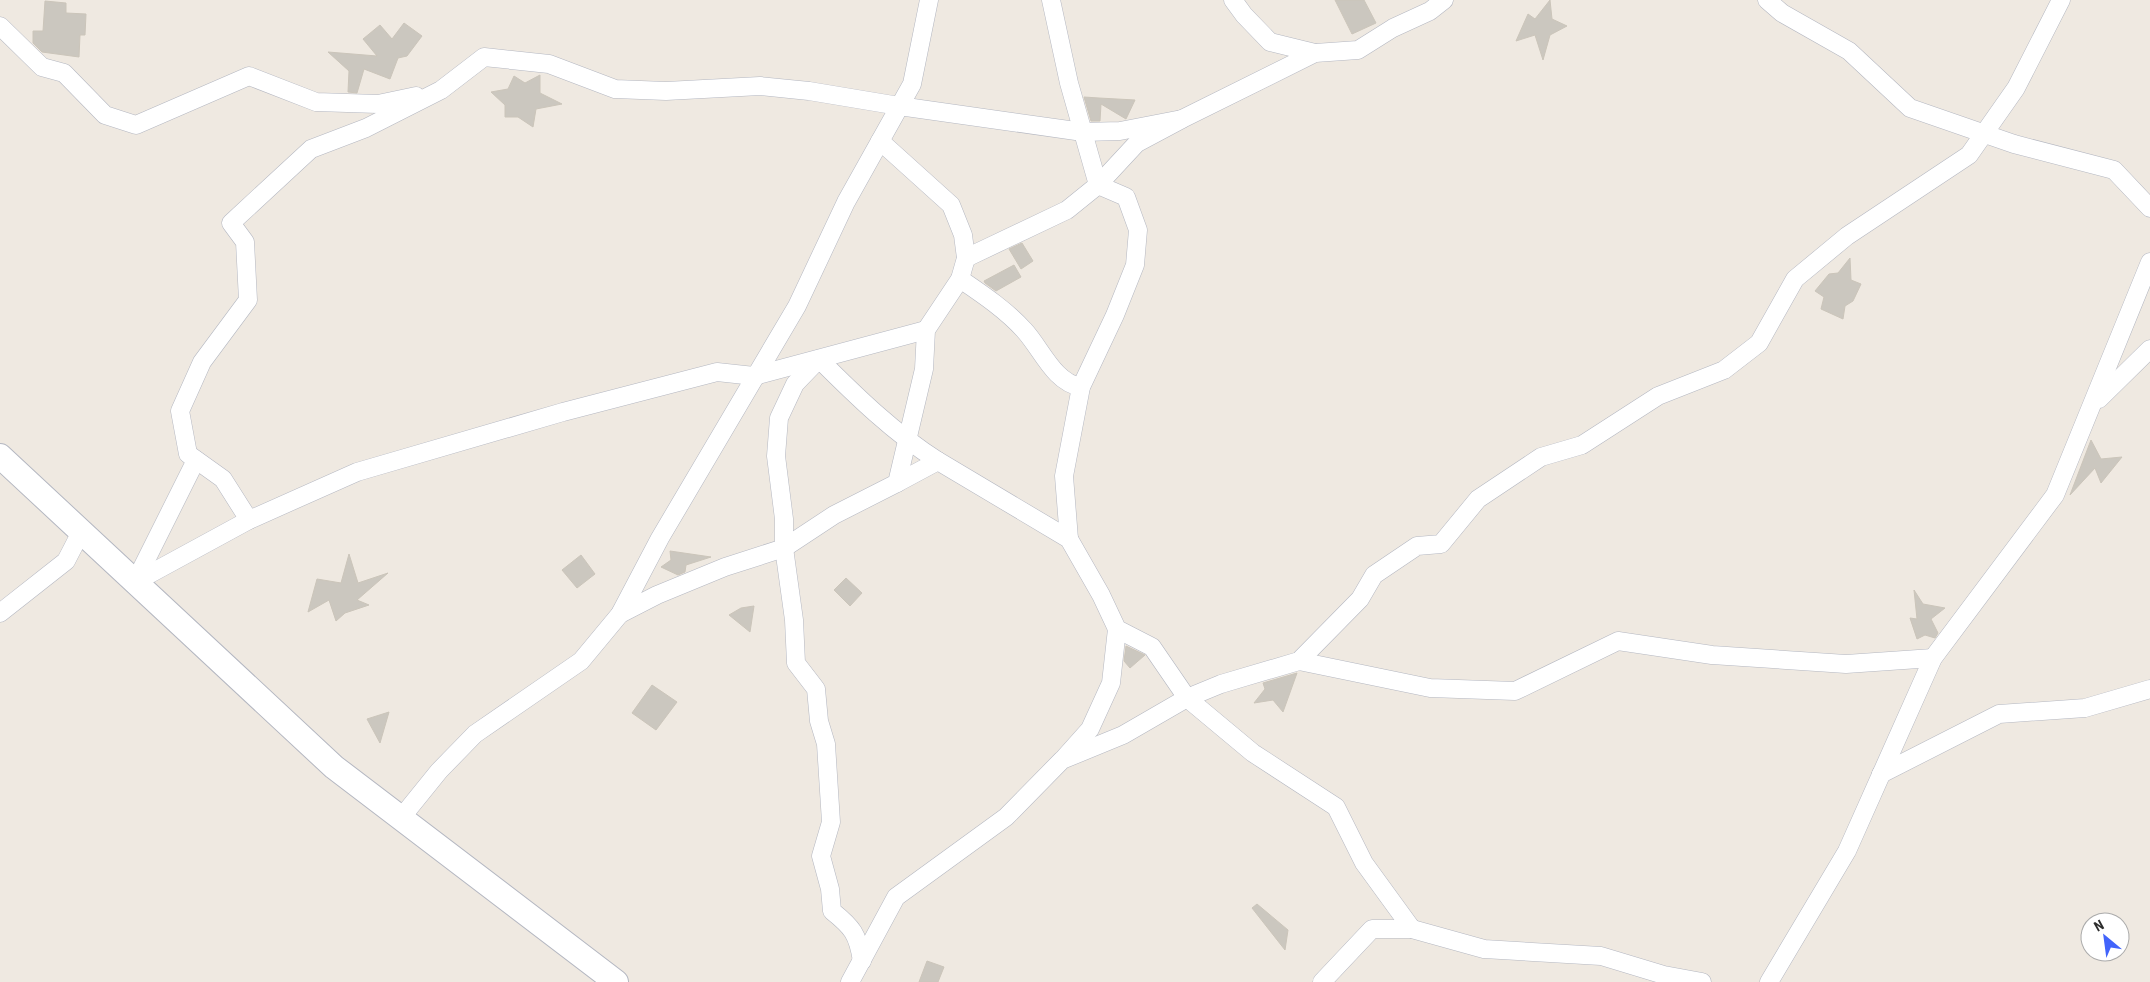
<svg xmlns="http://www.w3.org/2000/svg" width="2150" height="982" viewBox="0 0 2150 982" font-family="'Roboto Condensed',sans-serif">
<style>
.building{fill:#cbc7bf;stroke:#cbc5ba}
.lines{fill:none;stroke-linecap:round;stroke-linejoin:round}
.street-casing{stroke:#b4b7c1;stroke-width:19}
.secondary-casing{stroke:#b4b7c1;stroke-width:26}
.street{stroke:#fff;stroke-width:18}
.secondary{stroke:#fff;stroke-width:24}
</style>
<rect width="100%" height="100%" fill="#efe9e1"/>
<g class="building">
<path d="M1335 0H1364L1376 23 1352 34Z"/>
<path d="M1550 0 1552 19 1567 26 1550 35 1543 60 1535 35 1516 41 1528 14 1535 19Z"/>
<path d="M45 1 66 3V13L86 14 85 35H80L79 57 42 52 33 43V31H43Z"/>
<path d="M404 23 422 36 407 56 398 58 390 79 364 69 357 93 348 92 349 71 328 52 377 56 363 39 380 25 392 39Z"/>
<path d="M540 75V93L562 104 536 109 533 127 518 117H505V105L491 92 508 89 514 76 525 83Z"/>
<path d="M1084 97 1099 98 1135 100 1126 119 1101 104 1100 121H1091Z"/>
<path d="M1022 243 1033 261 1021 269 1009 249Z"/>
<path d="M1850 258 1851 280 1861 284 1853 301 1845 306 1843 319 1821 309 1824 297 1815 291 1829 274 1838 273Z"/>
<path d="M1014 265 1021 277 996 291 985 283 984 281Z"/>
<path d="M2091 440 2101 459 2122 457 2101 483 2095 468 2070 495Z"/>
<path d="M670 551 711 557 686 565 685 572 678 575 661 567 671 560Z"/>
<path d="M349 554 358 583 388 573 357 600 369 605 345 613 336 621 329 600 308 612 317 579 341 583Z"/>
<path d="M581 555 595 574 577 588 562 570Z"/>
<path d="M846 578 862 593 850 606 834 590Z"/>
<path d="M1914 590 1923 604 1945 608 1931 619 1938 633 1935 638 1925 635 1917 639 1910 618 1917 619Z"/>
<path d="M754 606 750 632 729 615 741 608Z"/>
<path d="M1126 646 1145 655 1130 668 1124 661Z"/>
<path d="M1297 673 1283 712 1273 700 1254 703 1265 689 1263 683Z"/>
<path d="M652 685 677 702 656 730 632 713Z"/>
<path d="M389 712 380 743 367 719Z"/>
<path d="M1257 904 1288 930 1285 950 1252 908Z"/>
<path d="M927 961 944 967 938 982H919Z"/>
</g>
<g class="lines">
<g class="street-casing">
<g id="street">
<path d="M1051 0 1069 83 1098 185 1126 197 1138 230 1135 265 1115 315 1081 387 1064 476 1069 539"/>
<path d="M1233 0 1244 15 1270 42 1315 53"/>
<path d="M1767 0 1782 13 1849 51 1910 108 2014 144 2114 170 2150 208"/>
<path d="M0 26 42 67 64 73 105 115 136 125 249 76 316 102 378 104 416 96"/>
<path d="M966 258 1067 210 1098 185 1137 143 1182 119 1315 53 1358 50 1393 28 1430 11 1444 0"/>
<path d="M960 279C982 294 1006 310 1024 330 1041 348 1054 383 1081 387"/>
<path d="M2099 399 2150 349"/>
<path d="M897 483 938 461 1069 539 1101 595 1117 629 1152 647 1187 698 1221 684 1299 661 1360 599 1374 575 1417 546 1441 544 1478 499 1541 457 1582 445 1658 396 1724 370 1759 343 1795 279 1847 236 1969 155 2016 88 2061 0"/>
<path d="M249 520 223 479 188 454 180 411 202 362 248 300 245 242 231 223 311 149 366 128 441 90 484 57 549 64 615 89 666 91 760 86 809 91 899 106 1083 132 1120 131 1182 119"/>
<path d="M135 582 249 520 357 472 563 412 717 372 754 376 926 330"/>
<path d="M135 582 196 460"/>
<path d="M0 613 66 561 81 532"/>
<path d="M620 614 657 595 725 567 784 548 834 515 897 483 924 369 926 330 960 279 966 258 963 235 951 205 880 141"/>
<path d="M1299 661 1430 688 1515 691 1618 641 1712 655 1846 664 1933 658"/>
<path d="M1065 757 1090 729 1111 683 1117 629"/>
<path d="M1881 774 1999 714 2085 708 2150 689"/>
<path d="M401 818 439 771 475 734 581 661 620 614 660 538 797 306 846 202 912 84 929 0"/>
<path d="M862 961C858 934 852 927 832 911L830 889 821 856 831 822 826 744 819 721 816 689 796 663 794 620 784 548V519L776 456 779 418 795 384 819 359C856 396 894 433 938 461"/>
<path d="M850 982 896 897 1006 817 1062 760 1123 735 1187 698 1253 753 1336 807 1364 863 1412 929"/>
<path d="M1322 982 1372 929H1412L1484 949 1601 956 1664 975 1702 982"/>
<path d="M1769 982 1847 851 1933 658 2055 495 2150 262"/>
</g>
</g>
<g class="secondary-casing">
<path id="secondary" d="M0 456 334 767 616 982"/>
</g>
<use href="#street" class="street"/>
<use href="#secondary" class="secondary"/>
</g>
<g transform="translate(2105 937) rotate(331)"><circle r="24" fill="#ffffff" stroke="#ababab"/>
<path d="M0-4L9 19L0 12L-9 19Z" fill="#4264fb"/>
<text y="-8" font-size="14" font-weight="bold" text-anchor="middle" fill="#2e2e2e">N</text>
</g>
</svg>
